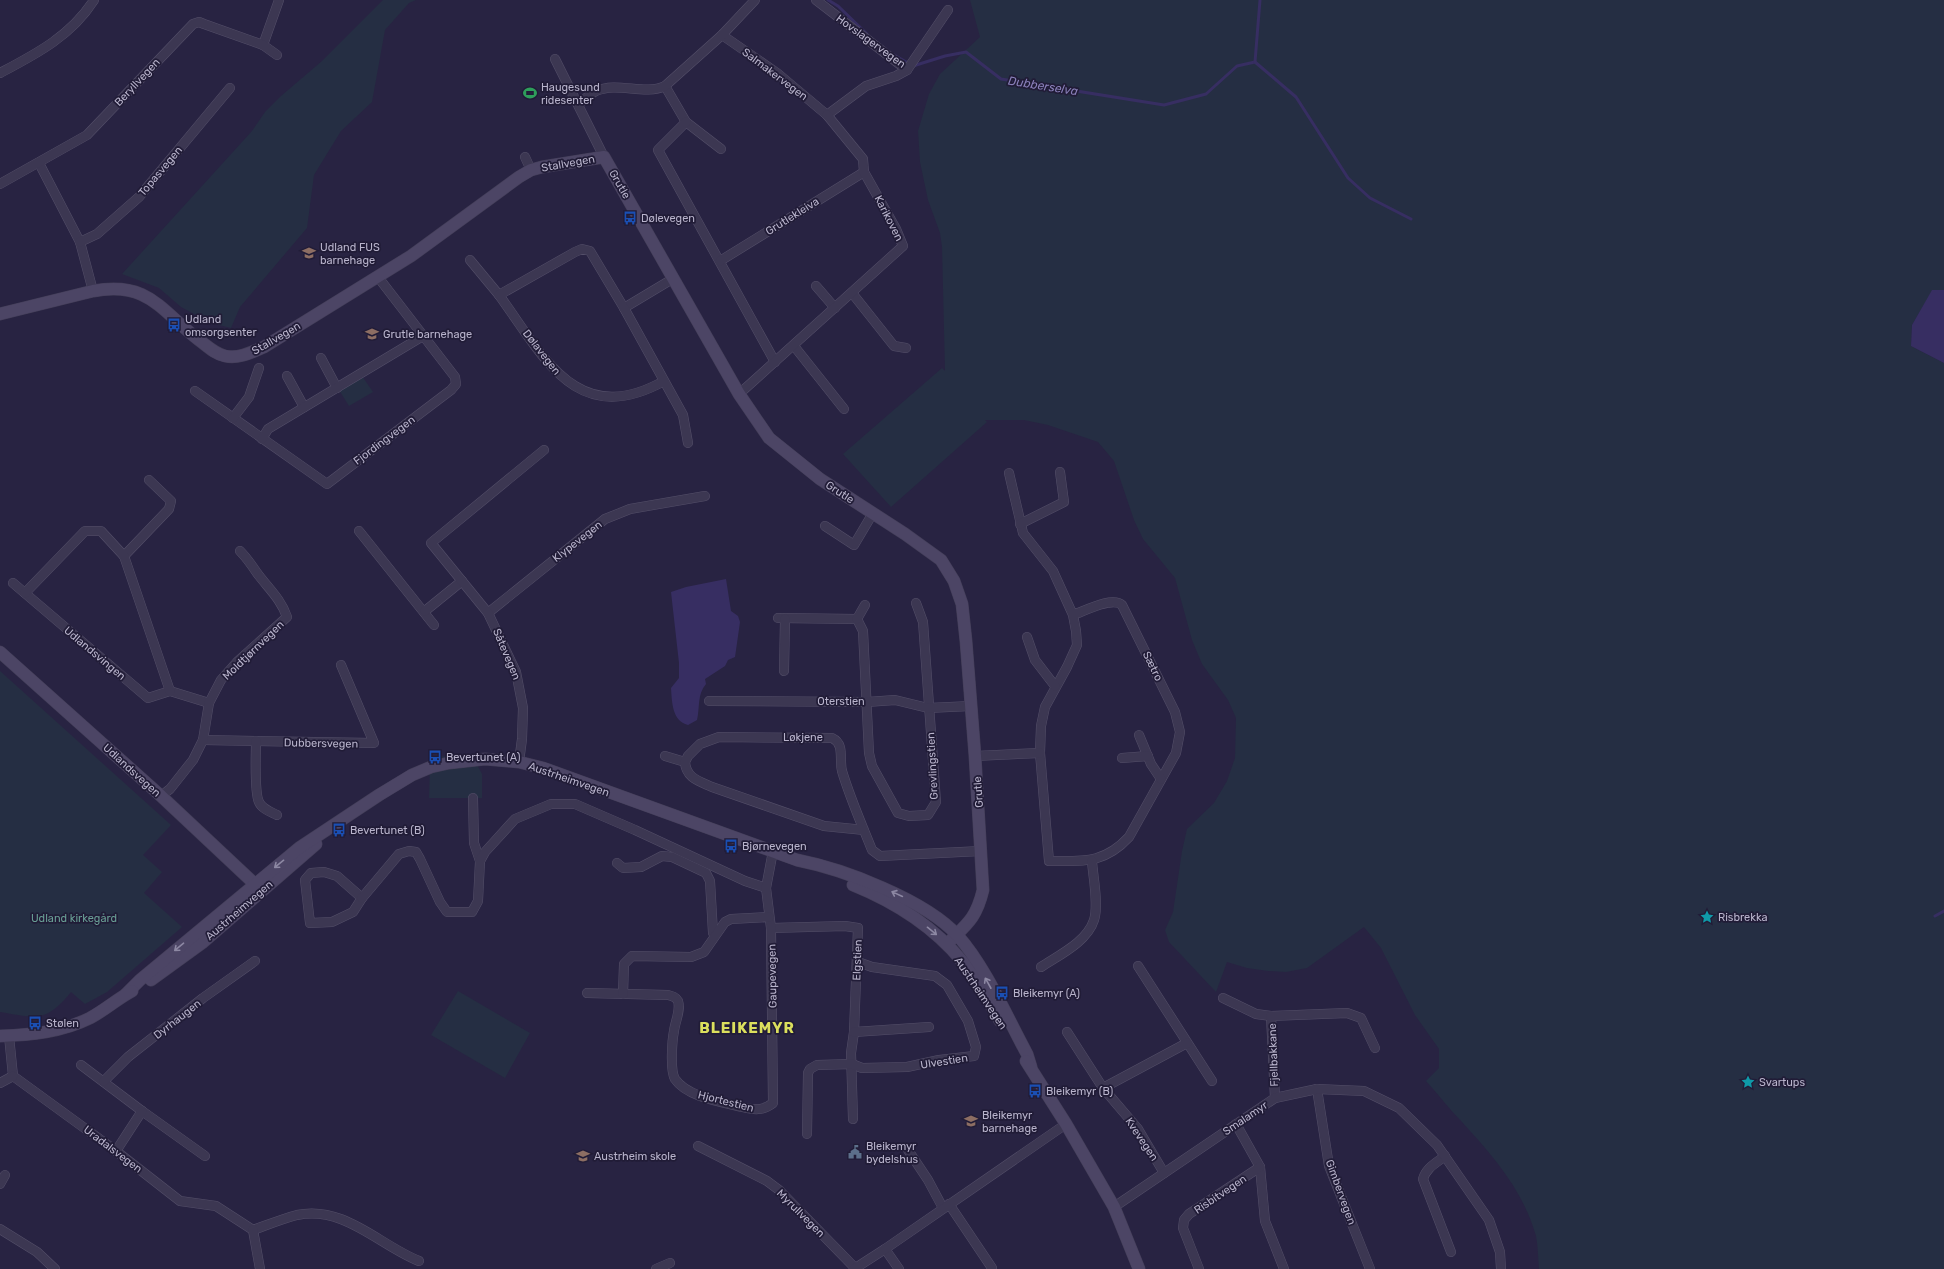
<svg xmlns="http://www.w3.org/2000/svg" width="1944" height="1269" viewBox="0 0 1944 1269" font-family="Rubik,sans-serif">
<style>
.green{fill:#252e43}
.water{fill:#372e62}
.lines{fill:none;stroke-linecap:round;stroke-linejoin:round}
.stream{stroke:#372e62;stroke-width:3}
.street-casing{stroke:#544f69;stroke-width:10}
.secondary-casing{stroke:#433e58;stroke-width:13}
.street{stroke:#3c3752;stroke-width:9}
.secondary{stroke:#4c4565;stroke-width:12}
.oneway{stroke:#8d88a3}
.labels{text-anchor:middle;stroke-width:3.5;stroke-linejoin:round;paint-order:stroke}
.street-label{font-size:11px;fill:#b9b4cc;stroke:#211c37}
.poi-label{font-size:11px;fill:#b9b4cc;stroke:#211c37;text-anchor:start}
.park-label{font-size:11px;fill:#699f95;stroke:#211c37}
.water-label{font-size:12px;font-style:italic;fill:#8a80ba;stroke:#211c37}
.district-label{font-size:15px;font-weight:bold;letter-spacing:1px;fill:#dbdf5d;stroke:#211c37}
</style>
<rect width="100%" height="100%" fill="#282342"/>
<g class="green">
<path d="M383 0H416L409 3 385 30 372 102 341 131 314 175 307 228 240 307 231 328 211 323 181 307 159 288 122 274 252 131 265 112 281 96 322 61Z"/>
<path d="M970 0H1944V290L1932 291 1912 325 1911 346 1944 363V1269H1539C1538 1258 1538 1246 1536 1236 1523 1190 1493 1156 1462 1122 1449 1109 1438 1094 1426 1081L1439 1068V1049L1415 1015 1381 948 1364 927 1307 968 1286 972 1268 971 1247 968 1227 962 1216 992 1169 942 1165 930 1173 912 1182 851 1187 829 1214 803 1227 781 1235 758 1236 718 1228 700 1202 664 1192 640 1175 578 1143 539 1134 520 1114 461 1098 442 1048 425 1024 420H985L987 422 891 507 843 454 942 368 945 371 942 247 940 233 928 200 920 162 918 131 929 94 940 74 980 37Z"/>
<path d="M362 376 373 392 349 406 339 390Z"/>
<path d="M0 671 171 825 143 855 162 872 144 893 182 927 107 992 85 1004 71 992C46 1023 36 1018 0 1012Z"/>
<path d="M439 756 474 759 482 774V798H429L430 766Z"/>
<path d="M458 991 530 1033 505 1078 431 1035Z"/>
</g>
<g class="water">
<path d="M1932 290H1944V363L1911 346 1912 325Z"/>
<path d="M726 579 731 611 738 616 740 622 735 657 728 660 725 666 705 679 706 684C697 694 700 708 697 720L688 725C672 721 672 702 671 688L679 678V663L671 592 686 587Z"/>
</g>
<g class="lines">
<g class="stream">
<path d="M828 0 838 6 867 34"/>
<path d="M894 55 913 66 945 56 966 52 1001 79 1164 105 1206 94 1237 66 1255 62"/>
<path d="M1255 62 1296 97 1348 178 1370 198 1411 219"/>
<path d="M1255 62 1260 0"/>
<path d="M1935 916 1944 911"/>
</g>
<g class="street-casing">
<g id="street">
<path d="M816 0 907 70 948 10"/>
<path d="M722 35 777 73 827 115 866 86 896 76 907 70"/>
<path d="M263 45 279 0"/>
<path d="M555 59 604 157"/>
<path d="M0 73C36 54 71 36 94 0"/>
<path d="M665 86 686 122 721 149"/>
<path d="M578 104C584 100 590 94 596 91 618 81 644 96 665 86L722 35 755 0"/>
<path d="M686 122 658 150 775 362"/>
<path d="M525 157 531 170"/>
<path d="M39 163 80 242 93 291"/>
<path d="M0 184 87 135 193 24 199 22 204 24 263 45 277 55"/>
<path d="M80 242 97 234 139 197 230 88"/>
<path d="M470 260 499 295"/>
<path d="M720 261 864 172"/>
<path d="M816 286 835 308"/>
<path d="M852 293 894 346 906 348"/>
<path d="M624 308 674 278"/>
<path d="M794 346 844 409"/>
<path d="M321 358 337 388"/>
<path d="M287 376 304 407"/>
<path d="M664 381C576 430 543 355 499 295L575 252 582 249 590 251 624 308 683 415 688 443"/>
<path d="M195 391 327 484 451 390 456 384 455 377 378 277"/>
<path d="M739 394 903 246 896 229 864 172 863 159 827 115"/>
<path d="M233 418 249 397 259 368"/>
<path d="M262 439 268 429 423 336"/>
<path d="M1009 473 1023 533 1053 571 1073 615 1076 631 1077 645 1067 667 1045 707 1041 726 1040 753 1049 861C1083 861 1104 864 1129 837L1176 753 1180 732 1175 712 1122 605C1112 596 1085 611 1073 615"/>
<path d="M1020 524 1064 502 1060 472"/>
<path d="M825 526 854 545 873 513"/>
<path d="M359 531 434 625"/>
<path d="M124 556 169 509 171 501 149 480"/>
<path d="M13 583 148 698 170 691 209 703"/>
<path d="M25 593 85 531H101L124 556 170 691"/>
<path d="M425 611 462 581"/>
<path d="M488 613 605 519 630 509 705 496"/>
<path d="M778 618 857 619 863 631 869 753 872 766 898 813 909 816 928 815 936 802 923 622 916 603"/>
<path d="M857 619 865 605"/>
<path d="M1027 637 1035 660 1055 686"/>
<path d="M784 671 785 619"/>
<path d="M709 701 867 702 895 700 928 708 971 706"/>
<path d="M1139 735 1151 764 1161 779"/>
<path d="M203 740 374 743 341 665"/>
<path d="M256 741C256 755 254 792 259 802 262 809 271 812 277 815"/>
<path d="M665 756 685 762"/>
<path d="M975 756 1040 753"/>
<path d="M1122 758 1148 756"/>
<path d="M519 762 522 739 523 708 516 672 488 613 431 543 544 450"/>
<path d="M161 796 170 789 193 760 203 740 209 703 221 680 237 662 287 617C281 599 268 588 257 573 251 564 247 558 240 551"/>
<path d="M473 798 474 843 480 861"/>
<path d="M864 830 824 826 712 787C699 781 686 778 685 762L688 756 700 744 719 737 832 738C845 744 839 759 842 771 850 798 862 825 872 850L880 856 981 851"/>
<path d="M617 863 623 868 641 867 662 856 672 857 706 873 710 881 713 933 715 935"/>
<path d="M324 872 337 876 362 898 353 912 332 922 310 923 305 880 311 873Z"/>
<path d="M362 898 399 854 409 851 416 852 420 859 440 902 447 912H472L478 901 480 861 485 852 515 819 551 804H575L635 830 745 881 766 888"/>
<path d="M771 928 845 926 858 928 854 1032 851 1053 853 1119"/>
<path d="M1138 966 1212 1081"/>
<path d="M1041 967C1059 955 1087 942 1094 920 1099 905 1093 877 1092 861"/>
<path d="M587 993 668 995C672 996 676 997 678 1001 681 1010 675 1022 674 1031 672 1041 670 1071 675 1079 687 1097 722 1102 742 1107 754 1110 763 1111 773 1103L771 928 766 888 773 851"/>
<path d="M623 994 624 964 632 956 691 957 704 952 725 922 731 919 769 917"/>
<path d="M1223 998 1256 1014 1271 1016"/>
<path d="M854 1032 929 1027"/>
<path d="M1067 1032 1103 1088 1138 1129 1164 1173"/>
<path d="M9 1036 13 1076 116 1151 180 1201 216 1206 253 1230"/>
<path d="M81 1065 142 1111 205 1156"/>
<path d="M104 1081 128 1057 203 998 255 961"/>
<path d="M0 1083 13 1076"/>
<path d="M1103 1088 1187 1043"/>
<path d="M1317 1089 1329 1166 1370 1269"/>
<path d="M1275 1098 1271 1016 1347 1013 1361 1018 1375 1048"/>
<path d="M1236 1124 1260 1167 1265 1221 1284 1269"/>
<path d="M807 1134 808 1073 810 1069 817 1065 852 1064 862 1068 907 1067 939 1060 974 1056 976 1047 968 1021 947 985 935 976 872 967 858 962"/>
<path d="M698 1146 767 1181 779 1190 855 1268"/>
<path d="M908 1150 928 1180 943 1208"/>
<path d="M116 1151 142 1111"/>
<path d="M1445 1156C1436 1163 1426 1168 1423 1179L1451 1252"/>
<path d="M0 1184 5 1175"/>
<path d="M949 1204 992 1268"/>
<path d="M1114 1207 1275 1098 1317 1089 1364 1091 1399 1108 1437 1145 1489 1220 1500 1252 1501 1269"/>
<path d="M0 1229 37 1252 55 1269"/>
<path d="M253 1230C267 1225 282 1219 297 1215 344 1205 379 1245 419 1261"/>
<path d="M253 1230 260 1269"/>
<path d="M885 1249 899 1269"/>
<path d="M656 1269 670 1263"/>
<path d="M854 1269 885 1249 1066 1124"/>
<path d="M1199 1269 1183 1228 1184 1220 1189 1214 1260 1167"/>
</g>
</g>
<g class="secondary-casing">
<g id="secondary">
<path d="M0 314 93 291C149 281 160 310 199 340 207 346 215 354 225 356 239 359 252 352 264 347L411 256 519 177 531 170 542 167 604 157 739 394 769 438 820 479 905 534 941 560 954 581 962 604 966 641 975 756 983 890C976 919 967 924 947 944"/>
<path d="M0 652 161 796 260 889"/>
<path d="M853 885C895 902 933 926 962 961 977 980 988 1001 1000 1021"/>
<path d="M151 980 202 943 316 844"/>
<path d="M126 994 140 980 299 848 379 795 412 775 431 767 449 763 485 759 519 762 543 768 797 860C843 869 926 900 958 936 985 966 1007 1017 1027 1054L1031 1067"/>
<path d="M0 1036C31 1035 62 1032 90 1018 105 1010 117 999 132 991"/>
<path d="M1026 1061 1066 1124 1114 1207 1139 1269"/>
</g>
</g>
<use href="#street" class="street"/>
<use href="#secondary" class="secondary"/>
</g>
<defs><path id="oneway-shaft" d="M-6 0H5M1.5-3L5.5 0L1.5 3" fill="none" stroke-width="1.6" stroke-linecap="round" stroke-linejoin="round"/></defs>
<g class="oneway">
<use href="#oneway-shaft" transform="translate(279 864) rotate(141)"/>
<use href="#oneway-shaft" transform="translate(897 894) rotate(-155)"/>
<use href="#oneway-shaft" transform="translate(932 931) rotate(39)"/>
<use href="#oneway-shaft" transform="translate(179 947) rotate(140)"/>
<use href="#oneway-shaft" transform="translate(988 983) rotate(-119)"/>
</g>
<defs>
<g id="stadium-bare" transform="scale(1.08)"><path d="M0-5a6.5 5 0 1 0 0 10a6.5 5 0 1 0 0-10ZM-3.5-1.8h7v3.6h-7Z" fill="#2e9e5b" stroke="#211c37" stroke-width="2.5" paint-order="stroke"/></g>
<g id="bus-bare" transform="scale(1.08)"><path d="M-5-6H5V4H4V6H2V4H-2V6H-4V4H-5ZM-3.5-4V0h7V-4ZM-3.5 1.2v1.5H-2V1.2ZM2 1.2v1.5H3.5V1.2Z" fill="#1a4fb4" stroke="#211c37" stroke-width="2.5" paint-order="stroke"/></g>
<g id="school-bare" transform="scale(1.08)"><path d="M0-5L7-2L0 1L-7-2ZM-4 1L0 2.5L4 1V4Q0 6-4 4Z" fill="#8d6e63" stroke="#211c37" stroke-width="2.5" paint-order="stroke"/></g>
<g id="sight-bare" transform="scale(1.08)"><path d="M0-6L1.8-2.2L6-1.7L2.9 1.2L3.7 5.4L0 3.3L-3.7 5.4L-2.9 1.2L-6-1.7L-1.8-2.2Z" fill="#0f9aa8" stroke="#211c37" stroke-width="2.5" paint-order="stroke"/></g>
<g id="civic-bare" transform="scale(1.08)"><path d="M-.6-6.5H3V-4.5H.6V-3L4-1V1h2V6H-6V1h2V-1L-.6-3ZM-1.2 2.5V6h2.4V2.5Z" fill="#5c6f8a" stroke="#211c37" stroke-width="2.5" paint-order="stroke"/></g>
</defs>
<g fill-rule="evenodd">
<use href="#stadium-bare" x="530" y="93"/>
<use href="#bus-bare" x="630" y="218"/>
<use href="#school-bare" x="309" y="253"/>
<use href="#bus-bare" x="174" y="325"/>
<use href="#school-bare" x="372" y="334"/>
<use href="#bus-bare" x="435" y="757"/>
<use href="#bus-bare" x="339" y="830"/>
<use href="#bus-bare" x="731" y="846"/>
<use href="#sight-bare" x="1707" y="917"/>
<use href="#bus-bare" x="1002" y="993"/>
<use href="#bus-bare" x="35" y="1023"/>
<use href="#sight-bare" x="1748" y="1082"/>
<use href="#bus-bare" x="1035" y="1091"/>
<use href="#school-bare" x="971" y="1121"/>
<use href="#civic-bare" x="855" y="1152"/>
<use href="#school-bare" x="583" y="1156"/>
</g>
<g class="labels">
<g class="street-label">
<text transform="translate(871 41) rotate(36)" y="4">Hovslagervegen</text>
<text transform="translate(775 74) rotate(37)" y="4">Salmakervegen</text>
<text transform="translate(137 82) rotate(-47)" y="4">Beryllvegen</text>
<text transform="translate(568 163) rotate(-10)" y="4">Stallvegen</text>
<text transform="translate(160 171) rotate(-50)" y="4">Topasvegen</text>
<text transform="translate(620 184) rotate(60)" y="4">Grutle</text>
<text transform="translate(792 216) rotate(-32)" y="4">Grutlekleiva</text>
<text transform="translate(889 218) rotate(63)" y="4">Karikoven</text>
<text transform="translate(276 338) rotate(-30)" y="4">Stallvegen</text>
<text transform="translate(542 352) rotate(52)" y="4">Dølavegen</text>
<text transform="translate(384 440) rotate(-37)" y="4">Fjordingvegen</text>
<text transform="translate(840 492) rotate(33)" y="4">Grutle</text>
<text transform="translate(577 541) rotate(-38)" y="4">Klypevegen</text>
<text transform="translate(253 650) rotate(-44)" y="4">Moldtjørnvegen</text>
<text transform="translate(95 653) rotate(40)" y="4">Udlandsvingen</text>
<text transform="translate(507 654) rotate(67)" y="4">Såtevegen</text>
<text transform="translate(1153 666) rotate(64)" y="4">Sætro</text>
<text x="841" y="705">Oterstien</text>
<text x="803" y="741">Løkjene</text>
<text transform="translate(321 743) rotate(1)" y="4">Dubbersvegen</text>
<text transform="translate(932 766) rotate(-93)" y="4">Grevlingstien</text>
<text transform="translate(132 770) rotate(42)" y="4">Udlandsvegen</text>
<text transform="translate(569 779) rotate(19)" y="4">Austrheimvegen</text>
<text transform="translate(978 792) rotate(-94)" y="4">Grutle</text>
<text transform="translate(239 910) rotate(-41)" y="4">Austrheimvegen</text>
<text transform="translate(857 960) rotate(-88)" y="4">Elgstien</text>
<text transform="translate(772 976) rotate(-91)" y="4">Gaupevegen</text>
<text transform="translate(981 993) rotate(56)" y="4">Austrheimvegen</text>
<text transform="translate(177 1019) rotate(-38)" y="4">Dyrhaugen</text>
<text transform="translate(1273 1055) rotate(-92)" y="4">Fjellbakkane</text>
<text transform="translate(944 1061) rotate(-9)" y="4">Ulvestien</text>
<text transform="translate(726 1101) rotate(14)" y="4">Hjortestien</text>
<text transform="translate(1245 1118) rotate(-34)" y="4">Smalamyr</text>
<text transform="translate(1142 1139) rotate(56)" y="4">Kvevegen</text>
<text transform="translate(113 1149) rotate(37)" y="4">Uradalsvegen</text>
<text transform="translate(1341 1192) rotate(70)" y="4">Gimbervegen</text>
<text transform="translate(1220 1194) rotate(-34)" y="4">Risbitvegen</text>
<text transform="translate(801 1213) rotate(45)" y="4">Myrullvegen</text>
</g>
<g class="poi-label">
<text x="541" y="91">Haugesund<tspan x="541" dy="13">ridesenter</tspan></text>
<text x="641" y="222">Dølevegen</text>
<text x="320" y="251">Udland FUS<tspan x="320" dy="13">barnehage</tspan></text>
<text x="185" y="323">Udland<tspan x="185" dy="13">omsorgsenter</tspan></text>
<text x="383" y="338">Grutle barnehage</text>
<text x="446" y="761">Bevertunet (A)</text>
<text x="350" y="834">Bevertunet (B)</text>
<text x="742" y="850">Bjørnevegen</text>
<text x="1718" y="921">Risbrekka</text>
<text x="1013" y="997">Bleikemyr (A)</text>
<text x="46" y="1027">Stølen</text>
<text x="1759" y="1086">Svartups</text>
<text x="1046" y="1095">Bleikemyr (B)</text>
<text x="982" y="1119">Bleikemyr<tspan x="982" dy="13">barnehage</tspan></text>
<text x="866" y="1150">Bleikemyr<tspan x="866" dy="13">bydelshus</tspan></text>
<text x="594" y="1160">Austrheim skole</text>
</g>
<g class="park-label">
<text x="74" y="922">Udland kirkegård</text>
</g>
<g class="water-label">
<text transform="translate(1043 86) rotate(9)" y="4">Dubberselva</text>
</g>
<g class="district-label">
<text x="747" y="1033">BLEIKEMYR</text>
</g>
</g>
</svg>
